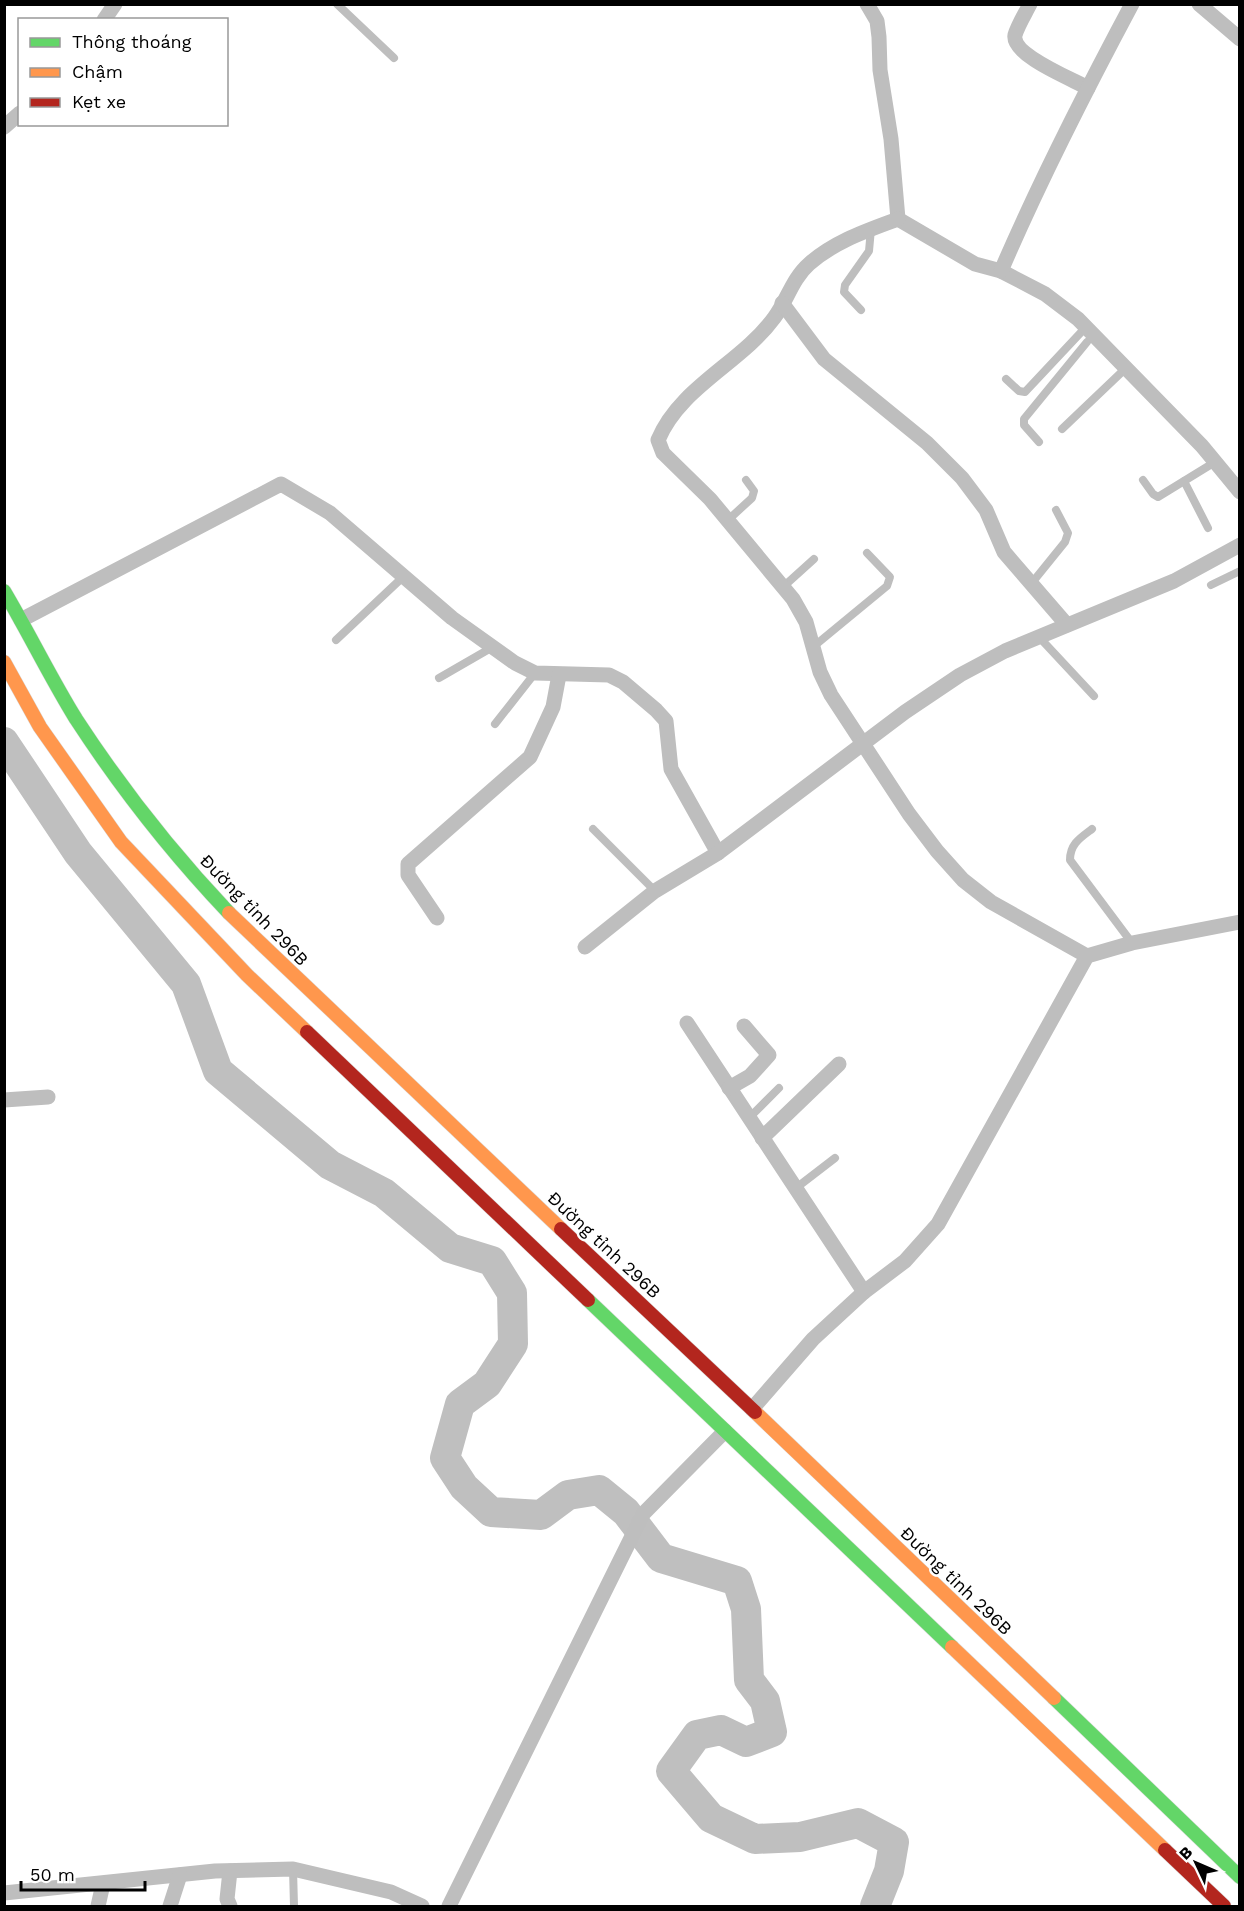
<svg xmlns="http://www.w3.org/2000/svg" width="1244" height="1911" viewBox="0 0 1244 1911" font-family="'Work Sans',sans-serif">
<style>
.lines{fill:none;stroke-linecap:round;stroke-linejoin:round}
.river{stroke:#bfbfbf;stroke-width:30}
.fast-casing{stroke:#dbdbdb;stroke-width:15}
.slow-casing{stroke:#dbdbdb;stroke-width:15}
.jam-casing{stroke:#dbdbdb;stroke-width:15}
.lane{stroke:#bebebe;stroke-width:8}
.street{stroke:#bebebe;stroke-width:15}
.fast{stroke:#63d668;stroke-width:14}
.slow{stroke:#ff974d;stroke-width:14}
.jam{stroke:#b3261e;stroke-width:14}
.labels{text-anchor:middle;stroke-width:5;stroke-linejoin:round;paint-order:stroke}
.street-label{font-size:18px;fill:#000;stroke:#fff}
</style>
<rect width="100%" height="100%" fill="#fff"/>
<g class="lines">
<path class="river" d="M4 742 78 853 186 984 218 1071 330 1165 384 1193 450 1248 492 1261 512 1293 513 1344 487 1384 460 1404 445 1458 464 1487 491 1512 541 1515 568 1495 599 1490 626 1512 661 1558 737 1581 746 1609 749 1680 765 1701 772 1732 746 1742 721 1730 697 1735 671 1771 711 1818 755 1839 800 1837 858 1823 894 1842 889 1871 875 1906"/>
<g class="fast-casing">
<g id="fast">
<path d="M4 591C29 633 50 677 76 719 121 788 172 853 229 913"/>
<path d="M588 1300 952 1647"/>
<path d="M1054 1698 1240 1877"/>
</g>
</g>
<g class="slow-casing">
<g id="slow">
<path d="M4 662 40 727 121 842 247 975 307 1032"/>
<path d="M229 913 561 1229"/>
<path d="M755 1412 1054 1698"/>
<path d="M952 1647 1165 1850"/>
</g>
</g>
<g class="jam-casing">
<g id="jam">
<path d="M307 1032 588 1300"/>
<path d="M561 1229 755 1412"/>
<path d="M1165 1850 1224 1906"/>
</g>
</g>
<g class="lane">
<path d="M337 4 394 58"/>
<path d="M861 310 844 292 845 285 869 251 871 229"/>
<path d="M1006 379 1019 391 1025 392 1086 327"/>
<path d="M1062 429 1126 368"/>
<path d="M1039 442 1024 425V419L1087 342"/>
<path d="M1143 480 1153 494 1158 497 1215 462"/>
<path d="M1184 481 1208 528"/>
<path d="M728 520 752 498 754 491 746 480"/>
<path d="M1031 584 1065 542 1068 533 1056 510"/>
<path d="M1211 585 1240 571"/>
<path d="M783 587 814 559"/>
<path d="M1039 637 1094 696"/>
<path d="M336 640 403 577"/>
<path d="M813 647 887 586 890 577 867 553"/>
<path d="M439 678 491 648"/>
<path d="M495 724 535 673"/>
<path d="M593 829 655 891"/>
<path d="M1092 829C1080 838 1070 844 1070 860L1132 943"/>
<path d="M749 1118 779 1088"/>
<path d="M796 1188 835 1158"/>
<path d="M293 1869 294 1906"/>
</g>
<g class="street">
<path d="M867 4 877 21 879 37 880 70 891 139 898 219 975 264 1001 271 1045 294 1078 319 1202 446 1240 492"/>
<path d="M1030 4C1025 14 1018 25 1015 35 1011 55 1072 79 1088 88"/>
<path d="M1199 4 1240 39"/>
<path d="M104 20 115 4"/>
<path d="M4 127 20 113"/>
<path d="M898 219C866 231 835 241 809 264 792 279 787 301 774 318 741 363 680 387 658 440L663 453 710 499 793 599 806 622 820 672 831 695 909 814 937 851 963 880 991 902 1087 956"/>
<path d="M1001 271C1040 180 1085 92 1132 4"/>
<path d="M782 303 824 359 927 443 962 478 986 510 1004 552 1067 625"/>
<path d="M21 620 281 484 330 513 452 618 515 663 535 673 609 675 623 682 656 710 666 721 671 769 718 853"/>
<path d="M437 918 408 875V864L530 757 553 707 559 675"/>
<path d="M585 947 655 891 718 853 905 712 960 675 1005 651 1174 581 1240 545"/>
<path d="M687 1023 864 1292 905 1261 938 1224 1087 956 1132 943 1240 922"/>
<path d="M729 1088 750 1076 769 1055 744 1026"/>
<path d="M4 1100 48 1097"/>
<path d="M762 1138 839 1064"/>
<path d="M752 1409 813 1339 864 1292"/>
<path d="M230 1871 227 1899 230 1906"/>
<path d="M4 1893 215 1871 293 1869 391 1892 422 1906"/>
<path d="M98 1906 103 1884"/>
<path d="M170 1906 180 1875"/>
<path d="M449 1906 643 1514 725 1431"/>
</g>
<use href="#fast" class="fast"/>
<use href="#slow" class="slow"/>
<use href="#jam" class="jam"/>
</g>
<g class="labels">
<g class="street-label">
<text transform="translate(254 910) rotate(46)" y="6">Đường tỉnh 296B</text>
<text transform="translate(604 1245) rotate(43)" y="6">Đường tỉnh 296B</text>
<text transform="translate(956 1581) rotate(44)" y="6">Đường tỉnh 296B</text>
</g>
</g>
<rect width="1244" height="1911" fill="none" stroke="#000000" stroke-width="12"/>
<rect x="18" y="18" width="210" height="108" fill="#ffffff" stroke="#999999" stroke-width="1.5"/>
<rect x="30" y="38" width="30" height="9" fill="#63d668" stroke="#999999" stroke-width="1.5"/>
<text x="72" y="48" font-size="18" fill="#000000">Thông thoáng</text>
<rect x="30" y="68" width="30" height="9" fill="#ff974d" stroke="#999999" stroke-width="1.5"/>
<text x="72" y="78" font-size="18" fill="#000000">Chậm</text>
<rect x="30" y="98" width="30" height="9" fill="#b3261e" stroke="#999999" stroke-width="1.5"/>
<text x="72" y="108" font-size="18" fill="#000000">Kẹt xe</text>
<g transform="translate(1196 1863) rotate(314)" stroke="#ffffff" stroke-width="4.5" paint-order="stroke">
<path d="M0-4.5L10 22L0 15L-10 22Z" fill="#000000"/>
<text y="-9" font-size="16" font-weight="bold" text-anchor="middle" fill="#000000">B</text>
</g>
<path d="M21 1881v9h124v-9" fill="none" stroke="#000000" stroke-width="3"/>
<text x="30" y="1881" font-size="18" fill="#000000" stroke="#ffffff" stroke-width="4.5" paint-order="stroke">50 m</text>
</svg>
